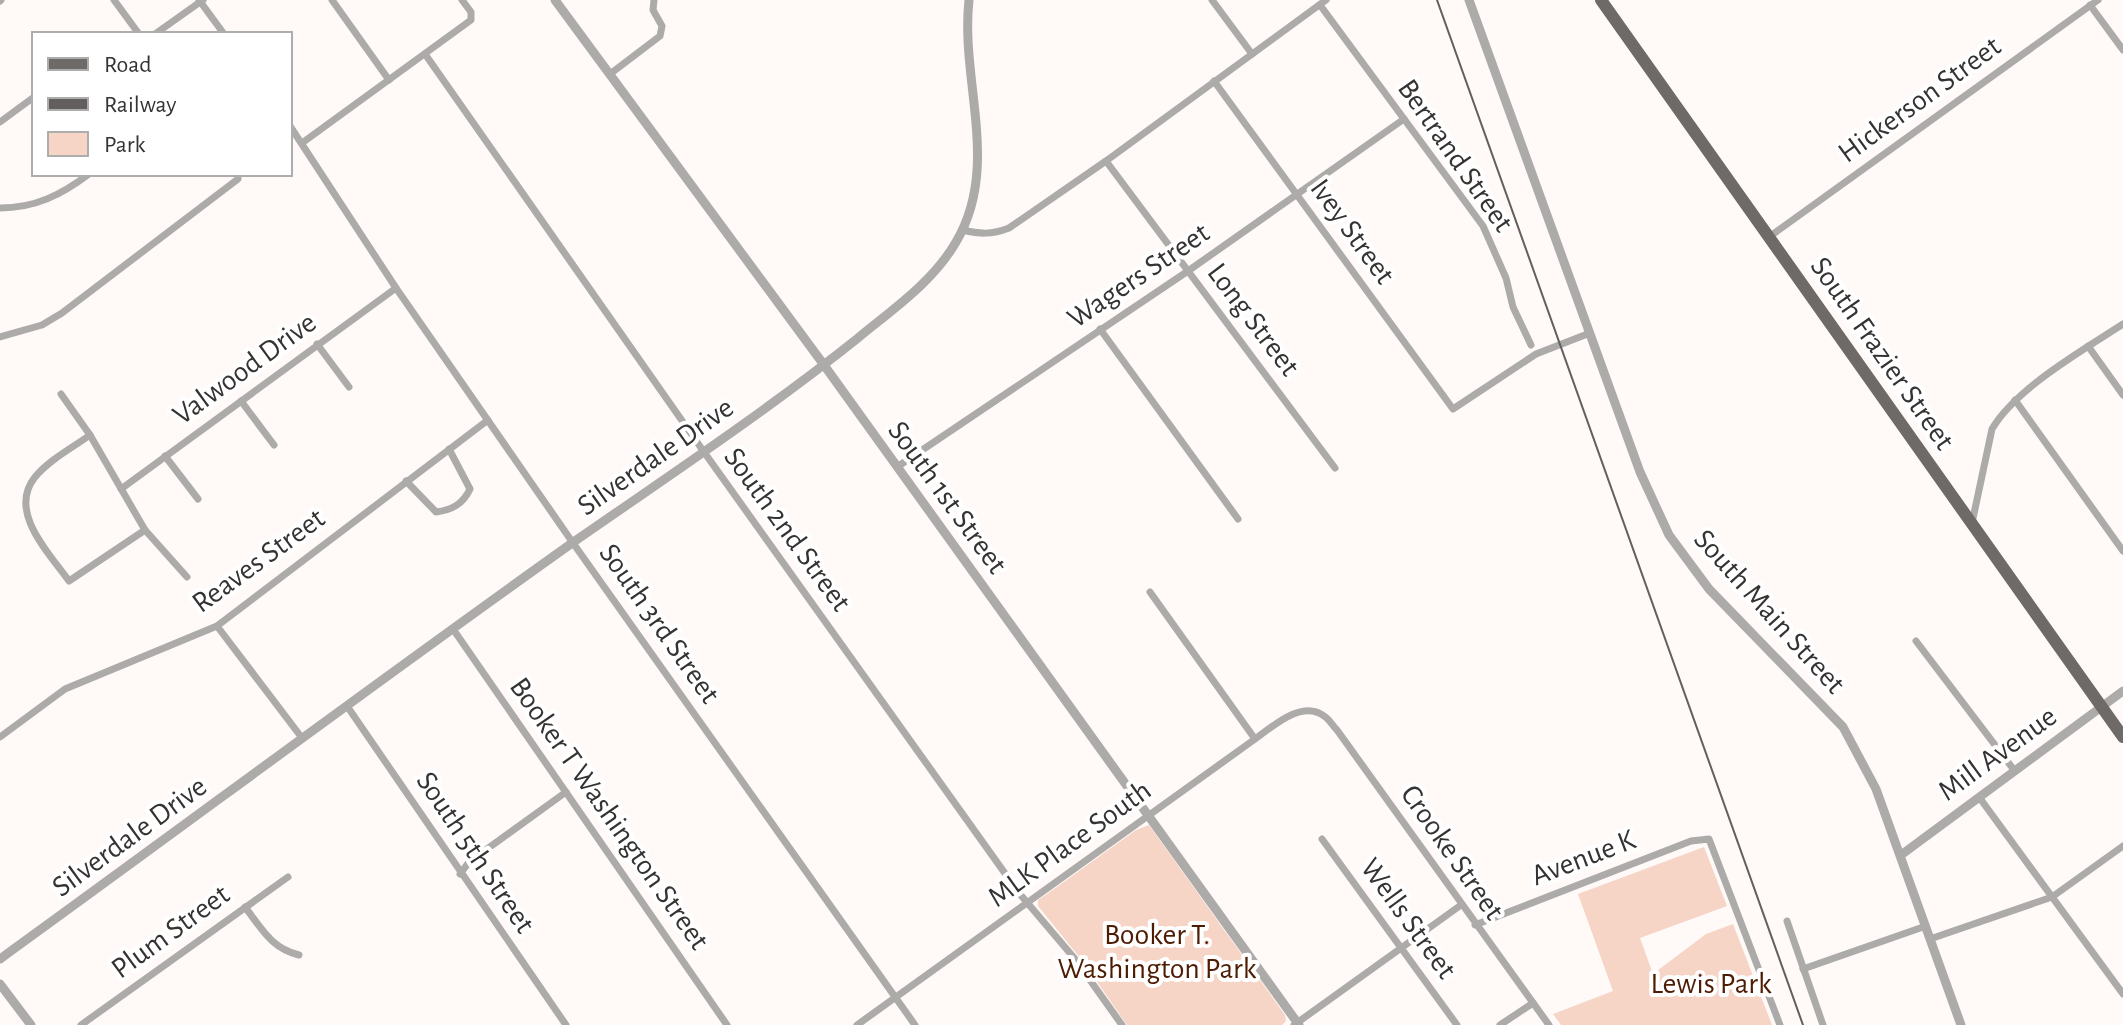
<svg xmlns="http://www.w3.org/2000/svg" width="2123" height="1025" viewBox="0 0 2123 1025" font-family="'Alegreya Sans',sans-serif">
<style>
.green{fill:#f7d5c6}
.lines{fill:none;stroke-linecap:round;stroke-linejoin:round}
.minor{stroke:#adabaa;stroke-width:7}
.tertiary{stroke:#adabaa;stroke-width:9}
.primary{stroke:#6e6a68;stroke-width:12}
.rail{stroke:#625f5e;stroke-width:2}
.labels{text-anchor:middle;stroke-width:8;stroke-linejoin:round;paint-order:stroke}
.street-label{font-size:30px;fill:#353332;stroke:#fff}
.park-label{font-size:30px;fill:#4d1c03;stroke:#fff}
</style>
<rect width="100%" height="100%" fill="#fff9f7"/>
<g class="green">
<path d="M1149 825 1285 1015 1286 1021 1282 1025H1127L1084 963 1038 906V900L1047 894 1136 830Z"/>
<path d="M1704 847 1727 906 1640 938 1653 974 1706 934 1733 924 1772 1025H1561L1553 1014 1613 991 1578 894Z"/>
</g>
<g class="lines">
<g class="minor">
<path d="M114 0 139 34"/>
<path d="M199 0 224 34"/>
<path d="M332 0 389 80"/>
<path d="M1212 0 1252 54"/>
<path d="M0 1 1 0"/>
<path d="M1320 5 1483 226 1506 278 1513 307 1531 345"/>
<path d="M2090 5 2123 50"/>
<path d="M155 34 203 0"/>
<path d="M425 54 704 452 1019 893 1075 959 1122 1025"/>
<path d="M610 74 660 36 662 26 653 10 654 0"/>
<path d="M1214 81 1453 409 1536 354 1590 333"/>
<path d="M0 122 34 97"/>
<path d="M290 126 396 288 573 543 915 1025"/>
<path d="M302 143 471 20V12L462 0"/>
<path d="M1106 161 1335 468"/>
<path d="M0 208C35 208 61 195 89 174"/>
<path d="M962 230C980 234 991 235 1009 228L1106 161 1326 0"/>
<path d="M1769 237 2098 0"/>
<path d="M1100 329 1238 519"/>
<path d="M0 337 42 325 62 313 238 179V174"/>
<path d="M317 344 349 387"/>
<path d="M2088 346 2123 395"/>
<path d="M61 394 90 435 145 530 187 577"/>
<path d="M2015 400 2123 551"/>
<path d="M241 401 274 445"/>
<path d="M90 435C72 448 49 460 35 477 7 512 50 554 69 581L145 530"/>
<path d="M165 456 198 499"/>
<path d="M897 467 1188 271 1404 119"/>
<path d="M406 481 436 512C452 510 463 504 470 489L449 449"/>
<path d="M121 489 396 288"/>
<path d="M1972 523 1992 429C2016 388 2083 350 2123 324"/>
<path d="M1150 592 1255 739"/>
<path d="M217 626 302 738"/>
<path d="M453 629 727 1025"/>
<path d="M1916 641 2014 770"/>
<path d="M347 706 566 1025"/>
<path d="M0 737 65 689 217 626 488 420"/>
<path d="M1979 797 2123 994"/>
<path d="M1322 839 1457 1025"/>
<path d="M460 874 469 862 566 792"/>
<path d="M245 907C262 929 271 948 299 955"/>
<path d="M1787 921 1823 1025"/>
<path d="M1475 925 1691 841 1709 839 1780 1025"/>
<path d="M1930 939 2052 897 2123 846"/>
<path d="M1803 969 1926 926"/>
<path d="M81 1025 288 877"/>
<path d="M857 1025 1255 739C1272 727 1302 699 1324 716 1329 719 1333 726 1337 730L1549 1025"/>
<path d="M1294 1025 1461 905"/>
<path d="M1500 1025 1533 1003"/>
</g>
<g class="tertiary">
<path d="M555 0 824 365 1299 1025"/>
<path d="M1469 0 1640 472 1669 535 1709 589 1843 727 1876 789 1961 1025"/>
<path d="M1901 855 2123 691"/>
<path d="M0 959C192 820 382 678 575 541 670 475 768 410 858 338 893 309 933 282 956 242 1001 166 960 81 969 0"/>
<path d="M0 984 31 1025"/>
</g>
<path class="primary" d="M1601 0 2123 737"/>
<path class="rail" d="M1437 0 1803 1025"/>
</g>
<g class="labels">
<g class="street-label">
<text transform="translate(1919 99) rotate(-36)" y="10">Hickerson Street</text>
<text transform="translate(1456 155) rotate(55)" y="10">Bertrand Street</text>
<text transform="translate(1353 231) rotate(54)" y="10">Ivey Street</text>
<text transform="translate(1138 275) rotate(-34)" y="10">Wagers Street</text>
<text transform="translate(1254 319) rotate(53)" y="10">Long Street</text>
<text transform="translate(1883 353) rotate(55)" y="10">South Frazier Street</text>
<text transform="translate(244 368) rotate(-36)" y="10">Valwood Drive</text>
<text transform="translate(655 456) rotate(-35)" y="10">Silverdale Drive</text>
<text transform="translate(948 497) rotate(54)" y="10">South 1st Street</text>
<text transform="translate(788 529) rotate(54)" y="10">South 2nd Street</text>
<text transform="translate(258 560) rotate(-36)" y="10">Reaves Street</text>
<text transform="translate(1770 611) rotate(48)" y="10">South Main Street</text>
<text transform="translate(660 623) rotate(55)" y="10">South 3rd Street</text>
<text transform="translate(1997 753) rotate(-36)" y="10">Mill Avenue</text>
<text transform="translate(610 813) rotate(55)" y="10">Booker T Washington Street</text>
<text transform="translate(129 836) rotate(-36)" y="10">Silverdale Drive</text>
<text transform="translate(1069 843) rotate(-36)" y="10">MLK Place South</text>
<text transform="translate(476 852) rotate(56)" y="10">South 5th Street</text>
<text transform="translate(1453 852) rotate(55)" y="10">Crooke Street</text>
<text transform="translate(1583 857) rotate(-21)" y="10">Avenue K</text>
<text transform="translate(1409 918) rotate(54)" y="10">Wells Street</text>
<text transform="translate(170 931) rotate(-36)" y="10">Plum Street</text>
</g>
<g class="park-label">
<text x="1157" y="944">Booker T.<tspan x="1157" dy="34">Washington Park</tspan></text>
<text x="1711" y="993">Lewis Park</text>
</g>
</g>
<rect x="32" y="32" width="260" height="144" fill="#ffffff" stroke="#aeadad" stroke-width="2"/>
<rect x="48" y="58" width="40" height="12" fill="#6e6a68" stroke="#aeadad" stroke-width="2"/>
<text x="104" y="72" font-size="24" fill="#353332">Road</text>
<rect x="48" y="98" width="40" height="12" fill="#625f5e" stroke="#aeadad" stroke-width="2"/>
<text x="104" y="112" font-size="24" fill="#353332">Railway</text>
<rect x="48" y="132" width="40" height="24" fill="#f7d5c6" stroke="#aeadad" stroke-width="2"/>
<text x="104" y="152" font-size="24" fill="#353332">Park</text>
</svg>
